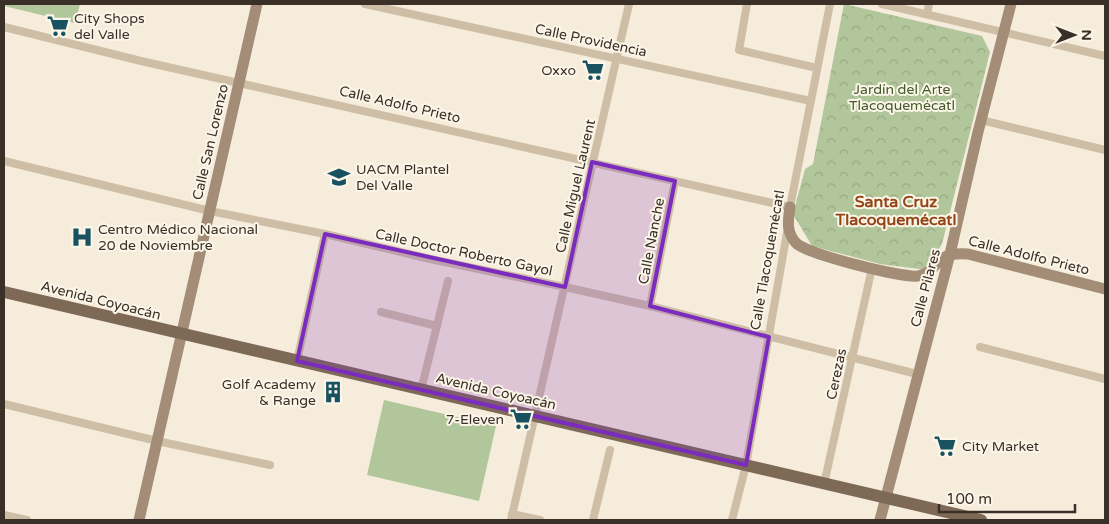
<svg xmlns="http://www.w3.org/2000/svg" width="1109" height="524" viewBox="0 0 1109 524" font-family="'Varela Round',sans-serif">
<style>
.grass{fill:#b1c69a}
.forest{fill:url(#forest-crowns)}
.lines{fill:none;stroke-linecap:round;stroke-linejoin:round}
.street{stroke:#cfbea6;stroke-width:8}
.secondary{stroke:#a38d77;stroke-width:11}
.primary{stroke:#7e6957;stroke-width:12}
.marked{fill:#7b2cbf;fill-opacity:0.2;stroke:#7b2cbf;stroke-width:4;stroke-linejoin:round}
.labels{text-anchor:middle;stroke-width:4;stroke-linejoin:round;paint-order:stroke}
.poi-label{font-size:14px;fill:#3a3028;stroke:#fcf6e9;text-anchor:start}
.street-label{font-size:14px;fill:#3a3028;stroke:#fcf6e9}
.park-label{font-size:14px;fill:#425b28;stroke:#fcf6e9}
.quarter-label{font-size:16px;font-weight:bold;fill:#934517;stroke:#fcf6e9}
</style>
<defs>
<pattern id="forest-crowns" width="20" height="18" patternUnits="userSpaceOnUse" patternTransform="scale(1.25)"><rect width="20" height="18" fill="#b1c69a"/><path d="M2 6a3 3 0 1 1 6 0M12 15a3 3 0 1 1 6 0" fill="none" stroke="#99aa85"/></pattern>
</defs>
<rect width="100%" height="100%" fill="#f5ecdc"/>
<g class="grass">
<path d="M4 4H80L75 23 4 6Z"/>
<path d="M384 400 496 426 479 501 367 475Z"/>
</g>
<path class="forest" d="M844 4 982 36 990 52 942 244 927 270 880 264 812 246 793 214 805 169 813 164Z"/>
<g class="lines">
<g class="street">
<path d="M365 4 811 101"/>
<path d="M747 4 739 50 817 68"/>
<path d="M882 4 1105 56"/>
<path d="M927 14 929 4"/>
<path d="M4 27 141 61 790 207 830 4"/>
<path d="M981 120 1105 150"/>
<path d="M4 161 210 211 325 234 430 259 565 287 650 306 917 374"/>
<path d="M650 306 675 181"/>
<path d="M381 312 437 326"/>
<path d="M980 347 1105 379"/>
<path d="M297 361 325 234"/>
<path d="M421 390 448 281"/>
<path d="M4 404 157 441 270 465"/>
<path d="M824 484 872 268"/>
<path d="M512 514 540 520"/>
<path d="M4 515 27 520"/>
<path d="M511 520 629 4"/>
<path d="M593 520 610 450"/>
<path d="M732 520 746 465 788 227"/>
</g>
<g class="secondary">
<path d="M790 207C788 221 786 232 796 243 806 254 902 278 918 276 941 271 933 251 968 254L1105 289"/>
<path d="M139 520 257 4"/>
<path d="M880 520 950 254 978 132 1011 4"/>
</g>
<path class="primary" d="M4 292 981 520"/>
</g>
<path class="marked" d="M592 162 675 181 650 306 769 337 746 465 297 361 325 234 565 287Z"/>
<defs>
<g id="supermarket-bare" transform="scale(1.725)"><path d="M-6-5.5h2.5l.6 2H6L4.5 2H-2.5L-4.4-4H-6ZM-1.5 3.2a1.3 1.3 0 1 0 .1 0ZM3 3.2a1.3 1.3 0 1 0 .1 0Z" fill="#185261" stroke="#fcf6e9" stroke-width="2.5" paint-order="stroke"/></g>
<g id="university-bare" transform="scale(1.725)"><path d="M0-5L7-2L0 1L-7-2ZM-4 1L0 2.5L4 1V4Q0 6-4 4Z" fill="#185261" stroke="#fcf6e9" stroke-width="2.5" paint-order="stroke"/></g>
<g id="hospital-bare" transform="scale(1.725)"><path d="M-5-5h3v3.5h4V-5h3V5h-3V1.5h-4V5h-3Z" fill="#185261" stroke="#fcf6e9" stroke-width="2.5" paint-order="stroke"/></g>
<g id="building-bare" transform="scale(1.725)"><path d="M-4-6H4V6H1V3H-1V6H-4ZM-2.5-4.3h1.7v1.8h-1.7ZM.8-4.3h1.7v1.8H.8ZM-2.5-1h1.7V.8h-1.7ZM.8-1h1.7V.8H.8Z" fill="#185261" stroke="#fcf6e9" stroke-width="2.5" paint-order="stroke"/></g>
</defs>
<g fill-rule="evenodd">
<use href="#supermarket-bare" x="58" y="26"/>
<use href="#supermarket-bare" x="593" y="70"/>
<use href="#university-bare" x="339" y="177"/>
<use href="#hospital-bare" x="82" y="237"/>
<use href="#building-bare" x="333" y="392"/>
<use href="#supermarket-bare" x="521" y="419"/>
<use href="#supermarket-bare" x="945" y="446"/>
</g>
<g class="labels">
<g class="poi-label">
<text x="74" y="23">City Shops<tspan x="74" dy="16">del Valle</tspan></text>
<text x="576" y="75" text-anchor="end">Oxxo</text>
<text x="356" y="174">UACM Plantel<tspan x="356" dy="16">Del Valle</tspan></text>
<text x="98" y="234">Centro Médico Nacional<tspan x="98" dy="16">20 de Noviembre</tspan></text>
<text x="316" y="389" text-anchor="end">Golf Academy<tspan x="316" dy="16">&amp; Range</tspan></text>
<text x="504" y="424" text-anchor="end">7-Eleven</text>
<text x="962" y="451">City Market</text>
</g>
<g class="street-label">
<text transform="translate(591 40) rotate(12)" y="5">Calle Providencia</text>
<text transform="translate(400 104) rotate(13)" y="5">Calle Adolfo Prieto</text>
<text transform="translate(210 142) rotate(-77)" y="5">Calle San Lorenzo</text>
<text transform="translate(575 186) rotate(-77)" y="5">Calle Miguel Laurent</text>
<text transform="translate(651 241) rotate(-79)" y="5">Calle Nanche</text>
<text transform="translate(464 252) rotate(12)" y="5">Calle Doctor Roberto Gayol</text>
<text transform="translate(1029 255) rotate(14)" y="5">Calle Adolfo Prieto</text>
<text transform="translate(767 260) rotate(-80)" y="5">Calle Tlacoquemécatl</text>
<text transform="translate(925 288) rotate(-75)" y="5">Calle Pilares</text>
<text transform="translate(101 300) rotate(14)" y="5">Avenida Coyoacán</text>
<text transform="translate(836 374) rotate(-78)" y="5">Cerezas</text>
<text transform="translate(496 391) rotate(13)" y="5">Avenida Coyoacán</text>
</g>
<g class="park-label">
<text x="902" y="94">Jardín del Arte<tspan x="902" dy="16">Tlacoquemécatl</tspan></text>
</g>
<g class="quarter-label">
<text x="896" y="207">Santa Cruz<tspan x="896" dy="18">Tlacoquemécatl</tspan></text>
</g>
</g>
<rect width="1109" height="524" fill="none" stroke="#3a3028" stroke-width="10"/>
<g transform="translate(1074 35) rotate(90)" stroke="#fcf6e9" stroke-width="4" paint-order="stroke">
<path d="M0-4L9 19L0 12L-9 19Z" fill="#3a3028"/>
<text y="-8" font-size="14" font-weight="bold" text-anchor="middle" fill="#3a3028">N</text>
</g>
<path d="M939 504v8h136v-8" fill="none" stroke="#3a3028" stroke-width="2.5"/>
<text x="946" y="504" font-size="15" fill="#3a3028" stroke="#fcf6e9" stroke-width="4" paint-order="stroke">100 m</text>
</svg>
